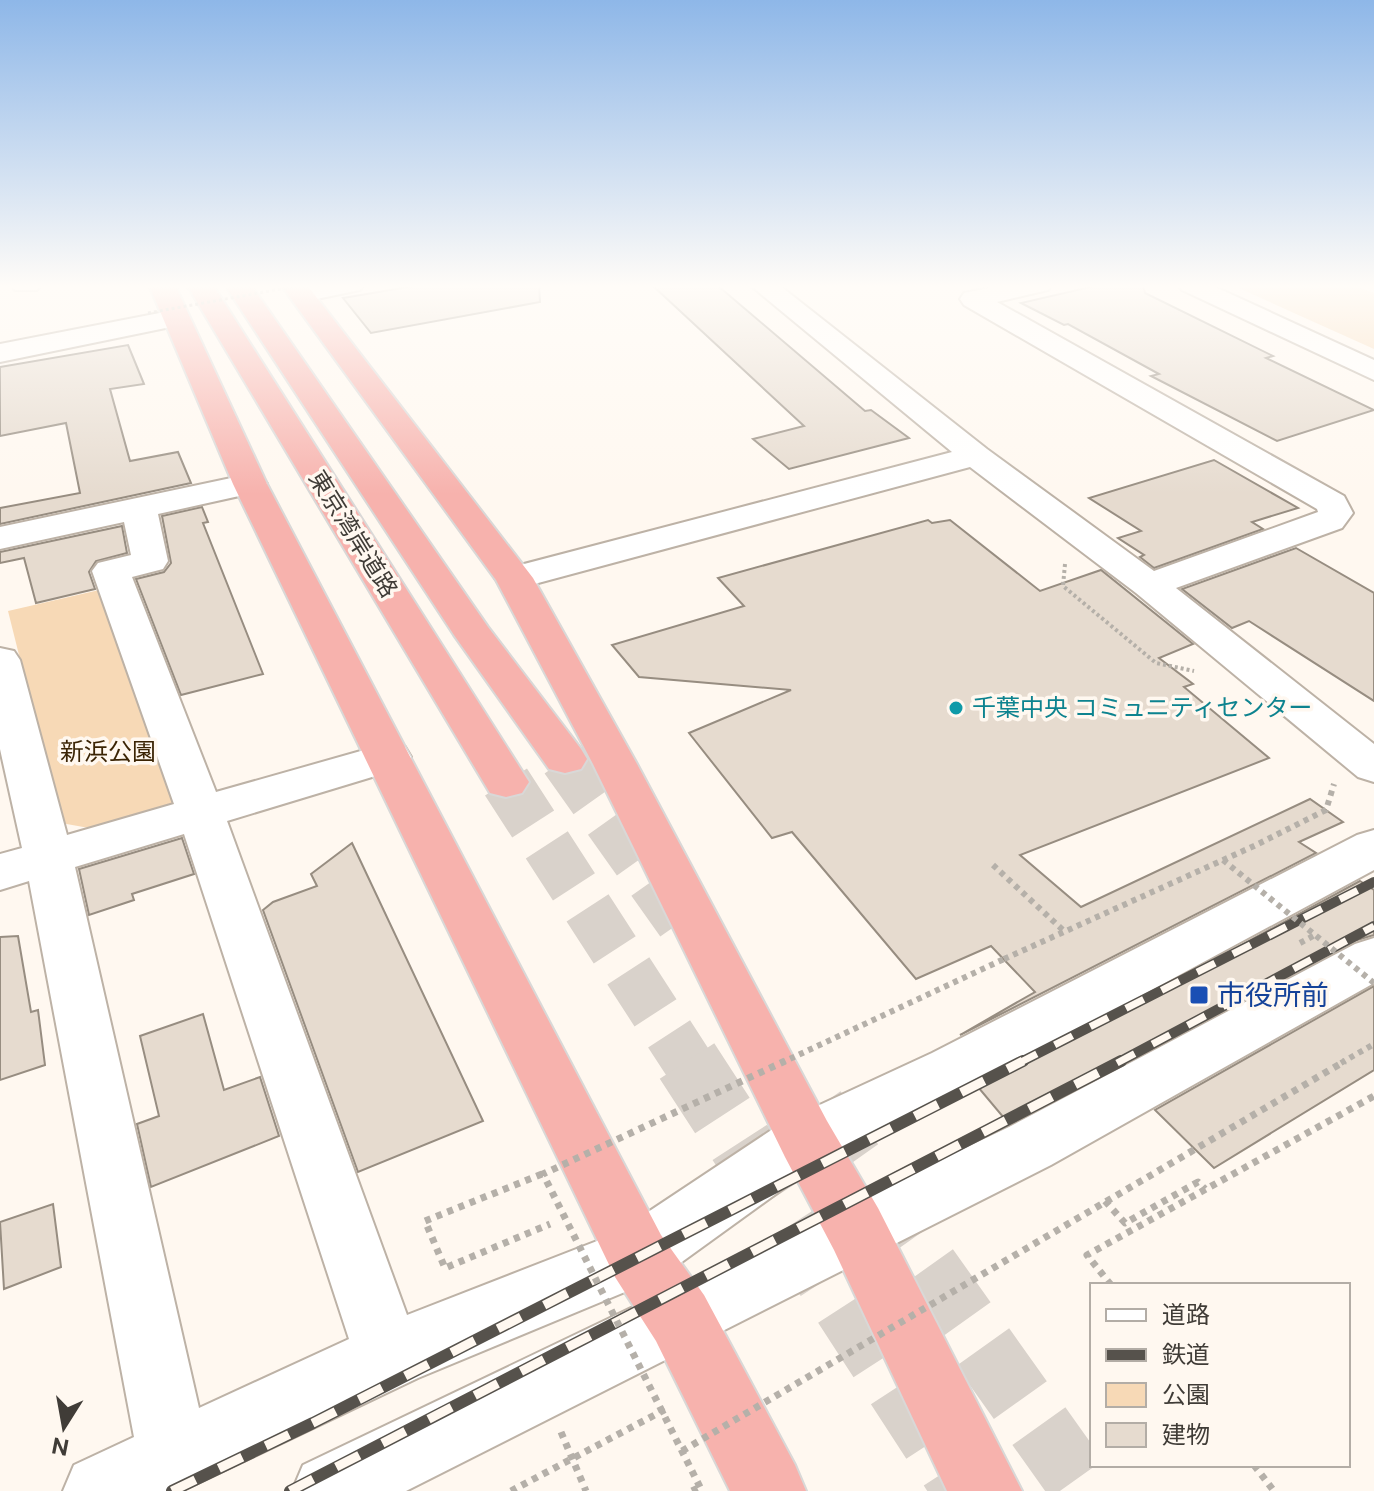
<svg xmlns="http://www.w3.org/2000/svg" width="1374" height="1491" viewBox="0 0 1374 1491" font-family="'Public Sans','Noto Sans JP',sans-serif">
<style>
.green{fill:#f7d9b6}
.building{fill:#e6dbcf;stroke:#978d81;stroke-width:2}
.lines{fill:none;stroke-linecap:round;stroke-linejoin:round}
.highway-tunnel-far1{stroke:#d9d2cb;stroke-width:50;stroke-dasharray:50 25;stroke-linecap:butt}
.highway-tunnel{stroke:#d9d2cb;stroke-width:65;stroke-dasharray:65 32;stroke-linecap:butt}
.minor-casing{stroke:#bdb2a6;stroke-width:4}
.highway-casing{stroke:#d9d8d7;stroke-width:4}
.path-far2{stroke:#b5b0a9;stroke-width:4;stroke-dasharray:3 3;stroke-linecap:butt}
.path-far1{stroke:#b5b0a9;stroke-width:6;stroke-dasharray:5 5;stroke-linecap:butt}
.path{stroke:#b5b0a9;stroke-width:7;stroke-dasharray:6 6;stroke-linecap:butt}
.minor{fill:#fff;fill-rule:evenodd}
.highway{fill:#f7b2ad;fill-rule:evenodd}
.rail-far1-casing{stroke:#56524c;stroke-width:10}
.rail-casing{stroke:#56524c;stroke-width:12}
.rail-far1{stroke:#fff8f0;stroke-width:7;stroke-dasharray:20;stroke-linecap:butt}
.rail{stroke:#fff8f0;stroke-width:9;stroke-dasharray:26;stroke-linecap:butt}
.path-bridge-far2{stroke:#b5b0a9;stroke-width:3;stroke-dasharray:3 3;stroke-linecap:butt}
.path-bridge-far1{stroke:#b5b0a9;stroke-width:6;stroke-dasharray:5 5;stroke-linecap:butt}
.path-bridge{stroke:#b5b0a9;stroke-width:7;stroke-dasharray:6 6;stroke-linecap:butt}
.culture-dot{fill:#0f9aa8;stroke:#fff8f0;stroke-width:3}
.transit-dot{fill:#1a4fb4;stroke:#fff8f0;stroke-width:3}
.labels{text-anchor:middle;stroke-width:7;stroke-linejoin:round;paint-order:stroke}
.street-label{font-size:24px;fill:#403c37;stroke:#fff8f0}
.culture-label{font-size:24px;fill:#0d838f;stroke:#fff8f0;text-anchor:start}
.park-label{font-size:24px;fill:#3b2404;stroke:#fff8f0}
.near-transit-label{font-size:28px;fill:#164399;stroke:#fff8f0;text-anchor:start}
</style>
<rect width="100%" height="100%" fill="#fff8f0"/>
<g class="green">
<path d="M1232 285H1353L1374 293V349Z"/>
<path d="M108 588 195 797 89 828 61 823 8 611Z"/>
</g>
<g class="building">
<path d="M420 285H539L540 302 371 333 343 298Z"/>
<path d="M652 285H717L865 411 871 410 909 438 789 469 753 439 804 426Z"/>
<path d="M1099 285H1143L1145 293 1273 356 1266 358 1374 410 1277 441 1151 376 1159 374 1068 324 1064 325 1021 303Z"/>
<path d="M128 345 144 384 110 389 130 461 178 452 191 483 0 524V508L80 493 66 423 0 436V367Z"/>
<path d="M1214 460 1298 508 1252 522 1263 529 1154 568 1140 557 1144 555 1118 538 1141 531 1089 498Z"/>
<path d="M202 507 208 522 203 523 263 674 181 695 136 579 164 572 171 563 162 516Z"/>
<path d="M928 520 932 523 950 520 1040 591 1101 570 1193 644 1159 658 1193 684 1184 687 1269 758 1020 855 1081 907 1310 799 1343 822 1299 842 1316 853 960 1035 1035 992 991 946 916 979 792 832 772 838 689 733 791 690 639 677 612 645 744 606 718 578Z"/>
<path d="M122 526 127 553 96 561 89 572 95 589 36 603 24 558 0 563V552Z"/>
<path d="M1296 548 1374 593V701L1249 621 1232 628 1182 589Z"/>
<path d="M182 838 194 874 132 894 134 900 89 915 79 869Z"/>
<path d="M352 843 483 1121 358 1172 263 910 273 902 317 886 311 874Z"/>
<path d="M1360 881 1374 890V935L1354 941 1009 1124 978 1087Z"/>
<path d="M18 936 31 1012 38 1010 45 1065 0 1080V937Z"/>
<path d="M1374 986V1070L1214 1168 1155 1110Z"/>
<path d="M203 1014 224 1090 260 1077 279 1136 151 1187 137 1124 159 1116 140 1036Z"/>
<path d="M53 1204 61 1267 4 1289 0 1222Z"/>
</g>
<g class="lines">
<g class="highway-tunnel-far1">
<path d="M565 759 682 924"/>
<path d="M506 782 688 1063"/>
</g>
<g class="highway-tunnel">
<path d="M687 1061 966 1491"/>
<path d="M814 1110 1085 1491"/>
</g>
<g class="minor-casing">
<g id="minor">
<path d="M11 285H41L37 290H15Z"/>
<path d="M310 285H364L360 290 302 302 293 300 289 294 293 288Z"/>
<path d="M750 285H779L987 449 1154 571 1318 512 1317 509 964 305 960 299 964 293 1003 285H1052L1048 290 997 302 1344 496 1353 513 1342 528 1176 588 1374 744V782L1358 777 1136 593 970 467 527 586 514 589 501 586 495 578 501 570 952 452Z"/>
<path d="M1178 285H1211L1374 360V380L1182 290Z"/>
<path d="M175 310 185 312 188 318 185 324 0 362V344Z"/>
<path d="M250 474 262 477 267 484 262 491 158 514 168 561 163 569 132 577 216 792 389 743 405 747 411 757 405 767 227 821 407 1315 615 1234 785 1121 932 1053 1357 835 1374 830V870L972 1087 827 1157 661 1277 418 1378 181 1491H63L74 1465 134 1437 29 881 0 890V854L22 848 0 749V648L14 651 20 660 67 835 174 804 92 571 98 563 131 555 124 522 0 549V527ZM184 834 349 1339 199 1408 75 867Z"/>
<path d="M1374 938V983L1051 1165 406 1491H292L303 1465 1009 1127 1355 944Z"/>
</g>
</g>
<g class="highway-casing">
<g id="highway">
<path d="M149 285H175L267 484 661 1235 704 1295 795 1465 806 1491H730L656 1341 615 1277 233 484Z"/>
<path d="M187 285H213L529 782 522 793 506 797 490 793Z"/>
<path d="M225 285H251L488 627 581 749 587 759 581 769 565 773 549 769 454 635Z"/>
<path d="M281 285H307L533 578 637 764 827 1121 878 1208 1022 1491H947L834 1250 785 1157 593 764 496 580Z"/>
</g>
</g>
<path class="path-far2" d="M1065 564 1063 586 1156 663 1194 671"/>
<g class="path-far1">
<path d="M993 865 1065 932"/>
<path d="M1300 943 1315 935"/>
<path d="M1004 959 1254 846 1326 810 1334 784"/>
</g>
<g class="path">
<path d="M542 1174 425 1221 445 1268 550 1224"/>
<path d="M1105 1201 1125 1223 1198 1182 1205 1189"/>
<path d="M1111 1285 1087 1255 1374 1096"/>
<path d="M1254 1465 1274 1491"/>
<path d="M511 1491 666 1409"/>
<path d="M692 1491 700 1487"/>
</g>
<use href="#minor" class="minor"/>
<use href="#highway" class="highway"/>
<g class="rail-far1-casing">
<g id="rail-far1">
<path d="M1019 1063 1374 882"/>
<path d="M1117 1063 1374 926"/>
</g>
</g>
<g class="rail-casing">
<g id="rail">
<path d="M172 1491 313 1423 1023 1061"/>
<path d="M290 1491 1121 1061"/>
</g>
</g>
<use href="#rail-far1" class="rail-far1"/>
<use href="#rail" class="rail"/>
<path class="path-bridge-far2" d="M148 313 303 285"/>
<g class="path-bridge-far1">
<path d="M1223 860 1374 983"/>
<path d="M781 1063 1004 959"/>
<path d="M1341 1063 1374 1044"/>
</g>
<g class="path-bridge">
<path d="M561 1432 586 1491"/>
<path d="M682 1451 1345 1061"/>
<path d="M700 1487 543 1174 785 1061"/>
</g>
</g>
<linearGradient id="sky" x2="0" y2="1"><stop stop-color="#8eb7e8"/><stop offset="0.58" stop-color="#fffcf8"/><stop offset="1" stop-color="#fffcf8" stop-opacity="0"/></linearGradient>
<rect width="1374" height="494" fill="url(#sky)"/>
<circle class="culture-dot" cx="956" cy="708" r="8"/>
<rect class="transit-dot" x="1189" y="985" width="20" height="20" rx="4"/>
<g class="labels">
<g class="street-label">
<text transform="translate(353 534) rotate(58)" y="8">東京湾岸道路</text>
</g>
<g class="culture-label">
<text x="972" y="716">千葉中央 コミュニティセンター</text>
</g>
<g class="park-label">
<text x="108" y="760">新浜公園</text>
</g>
<g class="near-transit-label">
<text x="1217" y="1005">市役所前</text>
</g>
</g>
<rect x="1090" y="1283" width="260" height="184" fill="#fff8f0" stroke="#b3ada6" stroke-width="2"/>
<rect x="1106" y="1309" width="40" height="12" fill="#ffffff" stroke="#b3ada6" stroke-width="2"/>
<text x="1162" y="1323" font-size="24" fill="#403c37">道路</text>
<rect x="1106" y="1349" width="40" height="12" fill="#56524c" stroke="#b3ada6" stroke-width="2"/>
<text x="1162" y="1363" font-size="24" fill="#403c37">鉄道</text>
<rect x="1106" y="1383" width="40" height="24" fill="#f7d9b6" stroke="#b3ada6" stroke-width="2"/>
<text x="1162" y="1403" font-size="24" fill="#403c37">公園</text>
<rect x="1106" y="1423" width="40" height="24" fill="#e6dbcf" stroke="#b3ada6" stroke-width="2"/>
<text x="1162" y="1443" font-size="24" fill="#403c37">建物</text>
<g transform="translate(64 1427) rotate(191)" stroke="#fff8f0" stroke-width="6" paint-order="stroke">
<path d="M0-6L14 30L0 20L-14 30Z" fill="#403c37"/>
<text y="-12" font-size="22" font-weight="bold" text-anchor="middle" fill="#403c37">N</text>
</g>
</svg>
